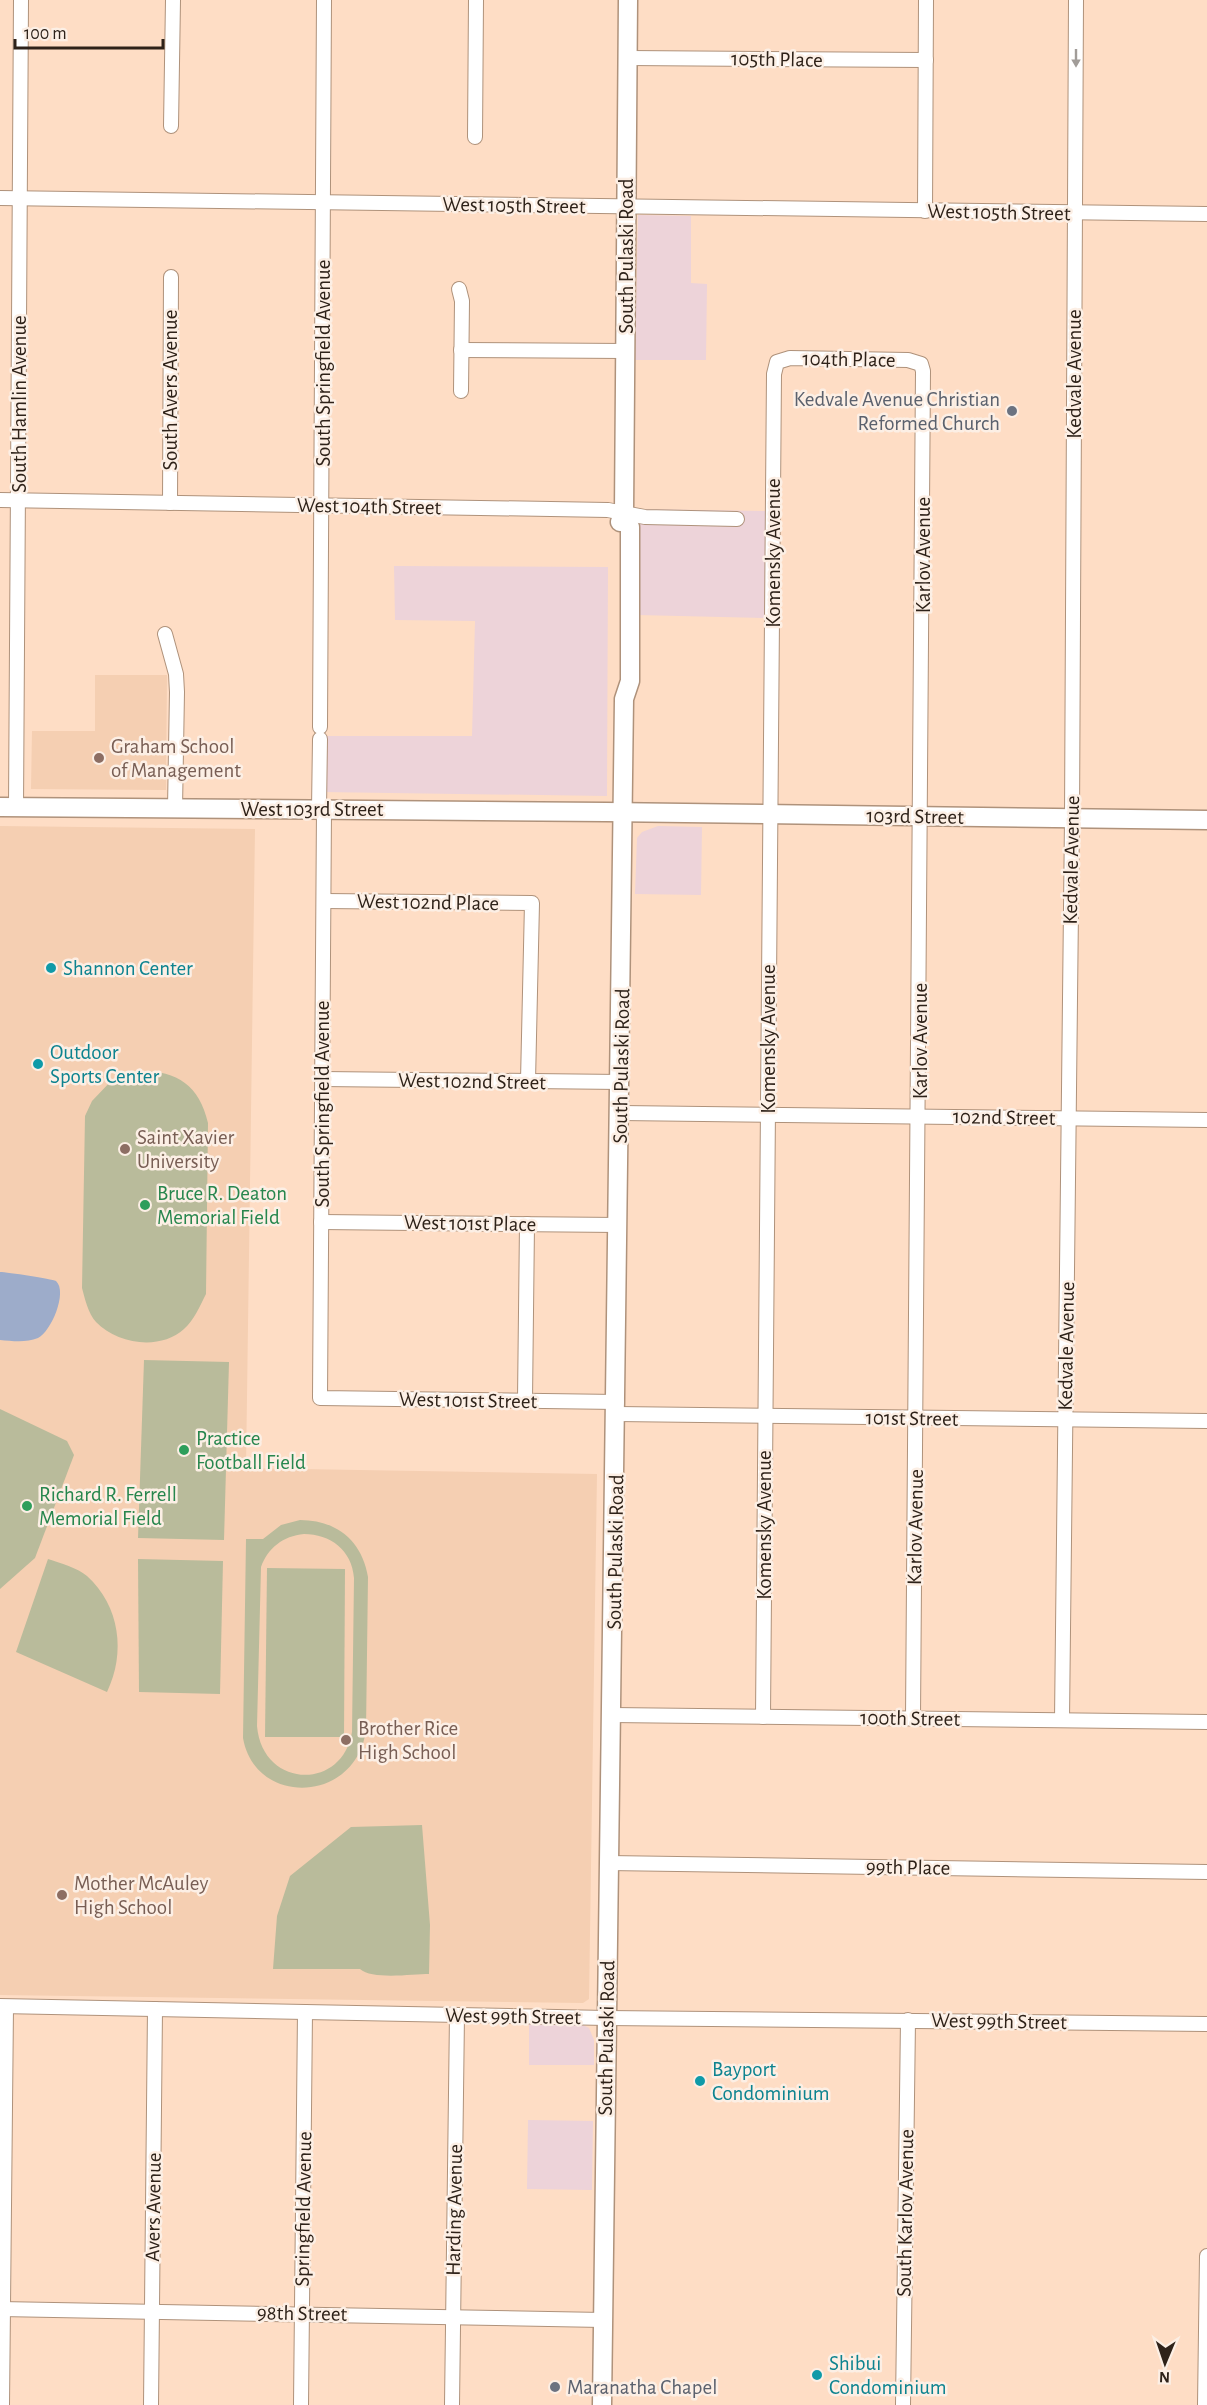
<svg xmlns="http://www.w3.org/2000/svg" width="1207" height="2405" viewBox="0 0 1207 2405" font-family="'Alegreya Sans',sans-serif">
<style>
.commercial{fill:#edd3d9}
.built{fill:#f5cfb2}
.green{fill:#b9bb9b;fill-rule:evenodd}
.water{fill:#9dacca}
.lines{fill:none;stroke-linecap:round;stroke-linejoin:round}
.minor-casing{stroke:#af927b;stroke-width:16}
.major-casing{stroke:#af927b;stroke-width:21}
.minor{stroke:#fff;stroke-width:14}
.major{stroke:#fff;stroke-width:18}
.oneway{fill:#a19c98}
.worship-dot{fill:#6b7280;stroke:#fcefe5;stroke-width:2}
.education-dot{fill:#8d6e63;stroke:#fcefe5;stroke-width:2}
.culture-dot{fill:#0f9aa8;stroke:#fcefe5;stroke-width:2}
.leisure-dot{fill:#2e9e5b;stroke:#fcefe5;stroke-width:2}
.labels{text-anchor:middle;stroke-width:5;stroke-linejoin:round;paint-order:stroke}
.street-label{font-size:21px;fill:#2e2219;stroke:#fcefe5}
.worship-label{font-size:21px;fill:#5b616d;stroke:#fcefe5;text-anchor:end}
.education-label{font-size:21px;fill:#785e54;stroke:#fcefe5;text-anchor:start}
.culture-label{font-size:21px;fill:#0d838f;stroke:#fcefe5;text-anchor:start}
.leisure-label{font-size:21px;fill:#27864d;stroke:#fcefe5;text-anchor:start}
</style>
<rect width="100%" height="100%" fill="#feddc5"/>
<g class="commercial">
<path d="M638 215 691 216V283L707 284 706 360H635Z"/>
<path d="M634 509 767 511 766 618 637 615Z"/>
<path d="M394 566 608 567 607 796 321 792 322 736H472L475 621 395 620Z"/>
<path d="M658 826 702 827 701 895 635 894 637 838 642 832Z"/>
<path d="M529 2024 583 2025 589 2028 594 2040V2065H529Z"/>
<path d="M528 2120 593 2121 592 2190 527 2189Z"/>
</g>
<g class="built">
<path d="M95 675H167L166 790 31 789 32 731H95Z"/>
<path d="M0 826 255 829 246 1468 597 1474 589 1999 583 2003 0 1995Z"/>
</g>
<g class="green">
<path d="M137 1071C176 1070 199 1084 208 1123L206 1294C200 1306 194 1320 184 1329 160 1351 117 1344 96 1322 88 1313 85 1299 82 1288L85 1116 92 1101 113 1079Z"/>
<path d="M144 1360 229 1362 224 1540 138 1538Z"/>
<path d="M0 1409 67 1441 74 1455 35 1558 0 1589Z"/>
<path d="M300 1520C337 1520 362 1541 368 1577L366 1730C356 1804 255 1807 243 1738L246 1539H263L281 1525ZM304 1534C330 1534 352 1550 354 1578L352 1732C342 1792 262 1788 257 1726L261 1567C268 1548 283 1536 304 1534Z"/>
<path d="M48 1559C60 1563 78 1568 87 1576 120 1606 126 1653 107 1692L16 1652Z"/>
<path d="M138 1559 223 1561 220 1694 139 1692Z"/>
<path d="M267 1568 345 1569 344 1737H265Z"/>
<path d="M422 1825 430 1925 429 1974C412 1974 372 1980 360 1969H273L277 1916 290 1876 351 1827Z"/>
</g>
<path class="water" d="M0 1272C7 1272 52 1279 56 1281 68 1292 51 1332 38 1338 26 1343 12 1341 0 1340Z"/>
<g class="lines">
<g class="minor-casing">
<g id="minor">
<path d="M628 58 926 60"/>
<path d="M171 126 173 0"/>
<path d="M475 137 476 0"/>
<path d="M0 198 1207 214"/>
<path d="M925 211 926 0"/>
<path d="M459 289 462 301 461 391"/>
<path d="M461 350 625 351"/>
<path d="M0 500 608 510 645 517 737 519"/>
<path d="M170 503 171 277"/>
<path d="M165 634 176 674 177 692 175 808"/>
<path d="M320 727 324 0"/>
<path d="M16 807 21 0"/>
<path d="M319 809 320 739"/>
<path d="M324 809 320 1398 617 1402"/>
<path d="M324 901 532 903 528 1081"/>
<path d="M322 1079 621 1082"/>
<path d="M621 1113 1207 1120"/>
<path d="M321 1222 619 1225"/>
<path d="M525 1400 527 1224"/>
<path d="M617 1414 1207 1421"/>
<path d="M612 1715 1207 1722"/>
<path d="M763 1717 774 374 777 362 790 358 908 360 921 364 923 371 913 1718"/>
<path d="M1062 1720 1072 819 1076 0"/>
<path d="M608 1863 1207 1872"/>
<path d="M0 2006 606 2018 1207 2024"/>
<path d="M0 2309 603 2320"/>
<path d="M2 2405 6 2007"/>
<path d="M151 2405 155 2009"/>
<path d="M301 2405 305 2012"/>
<path d="M452 2405 457 2015"/>
<path d="M903 2405 908 2020"/>
<path d="M1205 2405 1207 2256"/>
</g>
</g>
<g class="major-casing">
<g id="major">
<path d="M620 522 624 513 628 0"/>
<path d="M0 807 606 812 1207 820"/>
<path d="M602 2405 624 699 630 681V527L624 513"/>
</g>
</g>
<use href="#minor" class="minor"/>
<use href="#major" class="major"/>
</g>
<defs><path id="oneway-solid" d="M-6-.8H1V-3.2L6.5 0L1 3.2V.8H-6Z" transform="scale(1.5)"/></defs>
<use class="oneway" href="#oneway-solid" transform="translate(1076 58) rotate(90)"/>
<g class="worship-dot">
<circle cx="1012" cy="411" r="6"/>
<circle cx="555" cy="2387" r="6"/>
</g>
<g class="education-dot">
<circle cx="99" cy="758" r="6"/>
<circle cx="125" cy="1149" r="6"/>
<circle cx="346" cy="1740" r="6"/>
<circle cx="62" cy="1895" r="6"/>
</g>
<g class="culture-dot">
<circle cx="51" cy="968" r="6"/>
<circle cx="38" cy="1064" r="6"/>
<circle cx="700" cy="2081" r="6"/>
<circle cx="817" cy="2375" r="6"/>
</g>
<g class="leisure-dot">
<circle cx="145" cy="1205" r="6"/>
<circle cx="184" cy="1450" r="6"/>
<circle cx="27" cy="1506" r="6"/>
</g>
<g class="labels">
<g class="street-label">
<text transform="translate(777 59) rotate(1)" y="7">105th Place</text>
<text transform="translate(514 205) rotate(1)" y="7">West 105th Street</text>
<text transform="translate(999 212) rotate(1)" y="7">West 105th Street</text>
<text transform="translate(626 256) rotate(-90)" y="7">South Pulaski Road</text>
<text transform="translate(849 359) rotate(1)" y="7">104th Place</text>
<text transform="translate(323 363) rotate(-90)" y="7">South Springfield Avenue</text>
<text transform="translate(1074 374) rotate(-90)" y="7">Kedvale Avenue</text>
<text transform="translate(170 390) rotate(-90)" y="7">South Avers Avenue</text>
<text transform="translate(19 404) rotate(-90)" y="7">South Hamlin Avenue</text>
<text transform="translate(369 506) rotate(1)" y="7">West 104th Street</text>
<text transform="translate(773 553) rotate(-90)" y="7">Komensky Avenue</text>
<text transform="translate(923 555) rotate(-90)" y="7">Karlov Avenue</text>
<text x="312" y="816">West 103rd Street</text>
<text transform="translate(915 816) rotate(1)" y="7">103rd Street</text>
<text transform="translate(1071 860) rotate(-89)" y="7">Kedvale Avenue</text>
<text transform="translate(428 902) rotate(1)" y="7">West 102nd Place</text>
<text transform="translate(768 1039) rotate(-90)" y="7">Komensky Avenue</text>
<text transform="translate(920 1041) rotate(-90)" y="7">Karlov Avenue</text>
<text transform="translate(621 1066) rotate(-89)" y="7">South Pulaski Road</text>
<text transform="translate(472 1081) rotate(1)" y="7">West 102nd Street</text>
<text transform="translate(322 1104) rotate(-90)" y="7">South Springfield Avenue</text>
<text transform="translate(1004 1117) rotate(1)" y="7">102nd Street</text>
<text transform="translate(470 1223) rotate(1)" y="7">West 101st Place</text>
<text transform="translate(1066 1346) rotate(-89)" y="7">Kedvale Avenue</text>
<text transform="translate(468 1400) rotate(1)" y="7">West 101st Street</text>
<text transform="translate(912 1418) rotate(1)" y="7">101st Street</text>
<text transform="translate(764 1525) rotate(-90)" y="7">Komensky Avenue</text>
<text transform="translate(915 1527) rotate(-89)" y="7">Karlov Avenue</text>
<text transform="translate(615 1552) rotate(-89)" y="7">South Pulaski Road</text>
<text transform="translate(910 1718) rotate(1)" y="7">100th Street</text>
<text transform="translate(908 1867) rotate(1)" y="7">99th Place</text>
<text transform="translate(513 2016) rotate(1)" y="7">West 99th Street</text>
<text transform="translate(999 2021) rotate(1)" y="7">West 99th Street</text>
<text transform="translate(606 2038) rotate(-89)" y="7">South Pulaski Road</text>
<text transform="translate(153 2207) rotate(-89)" y="7">Avers Avenue</text>
<text transform="translate(303 2209) rotate(-89)" y="7">Springfield Avenue</text>
<text transform="translate(454 2210) rotate(-89)" y="7">Harding Avenue</text>
<text transform="translate(905 2213) rotate(-89)" y="7">South Karlov Avenue</text>
<text transform="translate(302 2313) rotate(1)" y="7">98th Street</text>
</g>
<g class="worship-label">
<text x="1000" y="406">Kedvale Avenue Christian<tspan x="1000" dy="24">Reformed Church</tspan></text>
<text x="567" y="2394" text-anchor="start">Maranatha Chapel</text>
</g>
<g class="education-label">
<text x="111" y="753">Graham School<tspan x="111" dy="24">of Management</tspan></text>
<text x="137" y="1144">Saint Xavier<tspan x="137" dy="24">University</tspan></text>
<text x="358" y="1735">Brother Rice<tspan x="358" dy="24">High School</tspan></text>
<text x="74" y="1890">Mother McAuley<tspan x="74" dy="24">High School</tspan></text>
</g>
<g class="culture-label">
<text x="63" y="975">Shannon Center</text>
<text x="50" y="1059">Outdoor<tspan x="50" dy="24">Sports Center</tspan></text>
<text x="712" y="2076">Bayport<tspan x="712" dy="24">Condominium</tspan></text>
<text x="829" y="2370">Shibui<tspan x="829" dy="24">Condominium</tspan></text>
</g>
<g class="leisure-label">
<text x="157" y="1200">Bruce R. Deaton<tspan x="157" dy="24">Memorial Field</tspan></text>
<text x="196" y="1445">Practice<tspan x="196" dy="24">Football Field</tspan></text>
<text x="39" y="1501">Richard R. Ferrell<tspan x="39" dy="24">Memorial Field</tspan></text>
</g>
</g>
<g transform="translate(1165 2363) rotate(182)" stroke="#fcefe5" stroke-width="4.5" paint-order="stroke">
<path d="M0-4.5L10 22L0 15L-10 22Z" fill="#2e2219"/>
<text y="-9" font-size="16" font-weight="bold" text-anchor="middle" fill="#2e2219">N</text>
</g>
<path d="M15 39v9h148v-9" fill="none" stroke="#2e2219" stroke-width="3"/>
<text x="24" y="39" font-size="18" fill="#2e2219" stroke="#fcefe5" stroke-width="4.5" paint-order="stroke">100 m</text>
</svg>
